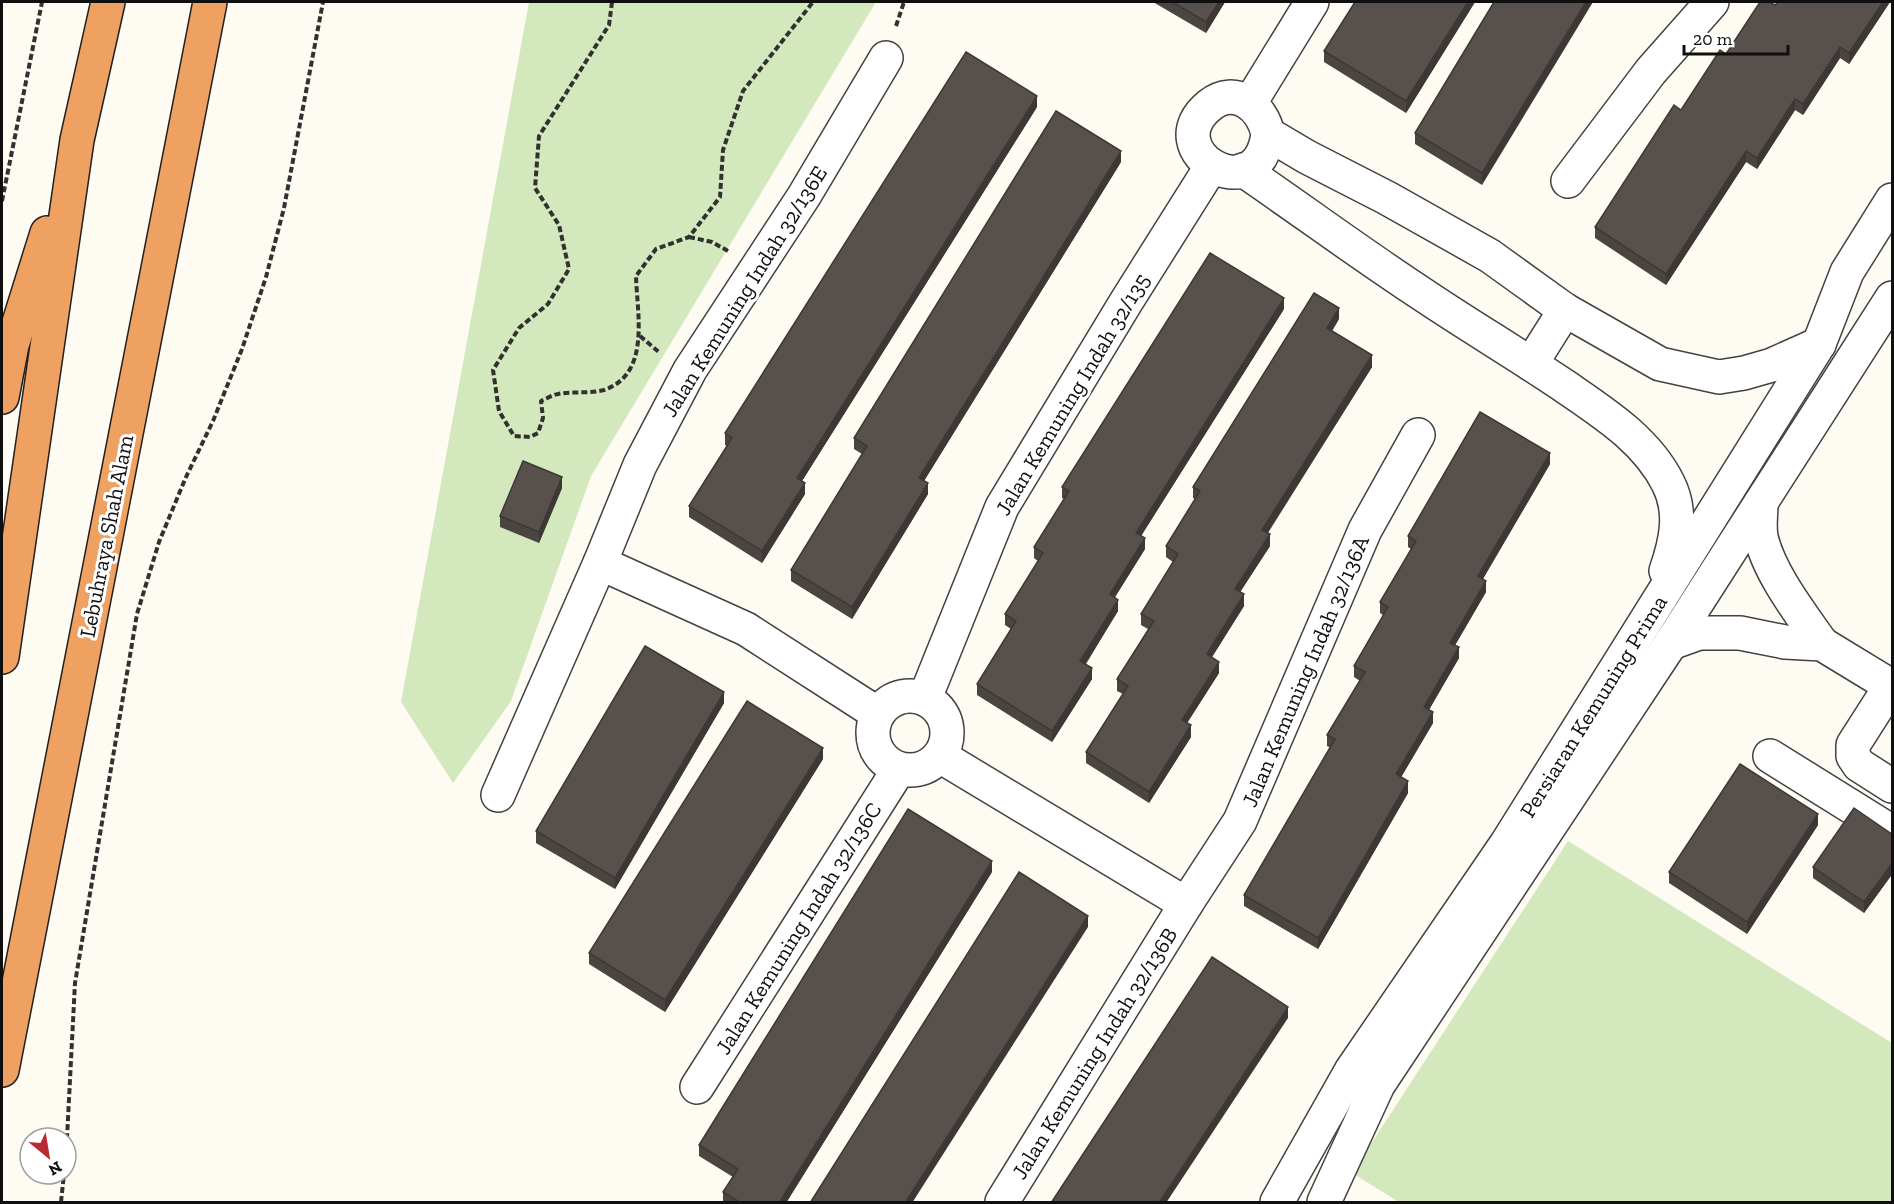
<svg xmlns="http://www.w3.org/2000/svg" width="1894" height="1204" viewBox="0 0 1894 1204" font-family="'Zilla Slab',serif">
<style>
.green{fill:#d3e8bc}
.lines{fill:none;stroke-linecap:round;stroke-linejoin:round}
.minor-casing{stroke:#424242;stroke-width:36}
.highway-casing{stroke:#202020;stroke-width:36}
.path{stroke:#313131;stroke-width:4;stroke-dasharray:6 3;stroke-linecap:butt}
.minor{stroke:#fff;stroke-width:33}
.highway{stroke:#eea160;stroke-width:33}
.wall{fill:#4b4541}
.shaded-wall{fill:#3d3835}
.building{fill:#57504c;stroke:#3d3835;stroke-width:1.5}
.labels{text-anchor:middle;stroke-width:6;stroke-linejoin:round;paint-order:stroke}
.street-label{font-size:22px;fill:#0f0f0f;stroke:#fff}
</style>
<rect width="100%" height="100%" fill="#fefcf2"/>
<g class="green">
<path d="M529 2H876L591 476 511 701 453 783 401 702Z"/>
<path d="M1568 841 1892 1043V1202H1399L1352 1173Z"/>
</g>
<g class="lines">
<g class="minor-casing">
<g id="minor">
<path d="M1250 103 1312 2"/>
<path d="M1268 134C1257 214 1153 150 1210 105 1235 85 1262 106 1268 134L1307 157 1387 198 1490 256 1565 310 1660 364 1719 377 1744 373 1772 365 1819 344"/>
<path d="M1243 170C1303 211 1361 254 1422 294 1468 325 1517 354 1563 385 1602 412 1646 439 1668 483 1683 512 1676 542 1666 571"/>
<path d="M1568 181 1651 71 1712 2"/>
<path d="M1531 364 1565 310"/>
<path d="M1761 503C1761 514 1759 526 1761 537 1769 573 1801 614 1822 644"/>
<path d="M600 563 746 629 878 714"/>
<path d="M1671 643 1699 633H1740L1785 642 1822 644 1891 686"/>
<path d="M1892 684 1853 745V756L1859 765 1892 786"/>
<circle cx="910" cy="733" r="37"/>
<path d="M925 698 1002 507 1126 302 1211 167"/>
<path d="M940 756 1186 904"/>
<path d="M1770 756 1892 832"/>
<path d="M498 795 600 563 640 465 690 370 804 196 886 58"/>
<path d="M697 1087 899 769"/>
<path d="M1002 1202 1186 904 1240 821 1365 530 1418 435"/>
<path d="M1277 1202 1351 1071 1507 843 1819 344 1847 272 1892 200"/>
<path d="M1324 1202 1378 1085 1671 643 1892 298"/>
</g>
</g>
<g class="highway-casing">
<g id="highway">
<path d="M2 397 12 345 47 233"/>
<path d="M2 657 77 140 108 2"/>
<path d="M2 1070 210 2"/>
</g>
</g>
<g class="path">
<path d="M612 2 609 25 539 136 535 188 559 225 569 269 548 304 519 328 493 370 499 411 514 436 530 437 538 433 543 418 541 401C546 399 552 395 558 394 573 391 589 394 604 390 651 374 637 314 636 276L656 249 689 237 720 197 723 150 743 91 813 2"/>
<path d="M896 26 904 2"/>
<path d="M2 201 42 2"/>
<path d="M689 237 712 242 728 251"/>
<path d="M640 336 660 353"/>
<path d="M66 1157 75 983 137 614 159 542 186 477 213 421 242 349 266 277 284 208 323 2"/>
<path d="M61 1202 64 1174"/>
</g>
<use href="#minor" class="minor"/>
<use href="#highway" class="highway"/>
</g>
<g class="wall">
<path d="M1153 2H1225L1206 33Z"/>
<path d="M1475 2 1406 113 1324 62V51Z"/>
<path d="M1494 2 1482 185 1415 144V133Z"/>
<path d="M1778 2H1890L1849 64 1840 58 1803 115 1795 110 1757 169 1746 162 1666 285 1595 238V227L1681 110 1726 54Z"/>
<path d="M1037 107 802 481 805 494 762 563 689 517V506L727 446 725 445V433Z"/>
<path d="M1121 162 924 481 928 494 852 619 791 581V570L862 454 854 449V438Z"/>
<path d="M1284 309 1141 536 1145 549 1115 597 1118 611 1086 664 1092 679 1052 742 977 695V684L1011 629 1005 625V614L1038 561 1034 558V547L1064 499 1062 498V487Z"/>
<path d="M1339 319 1332 331 1372 367 1268 533 1270 546 1240 592 1244 606 1212 657 1219 673 1187 723 1191 737 1149 803 1086 763V752L1123 694 1117 691V679L1148 629 1141 625V614L1173 562 1166 557V546L1195 499 1193 498V487Z"/>
<path d="M1550 464 1483 579 1486 592 1455 645 1459 658 1429 710 1433 723 1401 777 1408 793 1318 949 1244 906V895L1331 748 1327 746V735L1360 681 1354 677V666L1383 615 1380 613V602L1411 549 1408 547V536Z"/>
<path d="M562 488 539 543 500 527V516Z"/>
<path d="M724 703 615 889 536 843V831Z"/>
<path d="M823 759 665 1012 589 964V953Z"/>
<path d="M1818 825 1747 934 1669 883V872Z"/>
<path d="M1893 835V873L1864 913 1813 878V867Z"/>
<path d="M992 872 786 1203H723V1192L733 1177 699 1156V1145Z"/>
</g>
<g class="shaded-wall">
<path d="M1219 2H1225L1206 33V22Z"/>
<path d="M1468 2H1475L1406 113V101Z"/>
<path d="M1586 2H1593L1482 185V173Z"/>
<path d="M1883 2H1890L1849 64V53Z"/>
<path d="M1840 47V58L1803 115V104Z"/>
<path d="M1037 96V107L797 489V478Z"/>
<path d="M1795 99V110L1757 169V158Z"/>
<path d="M1121 151V162L919 489V478Z"/>
<path d="M1746 151V162L1666 285V274Z"/>
<path d="M1284 298V309L1136 544V533Z"/>
<path d="M1339 308V319L1327 339V328Z"/>
<path d="M1372 355V367L1262 541V530Z"/>
<path d="M1550 453V464L1478 587V576Z"/>
<path d="M562 477V488L539 543V532Z"/>
<path d="M805 483V494L762 563V551Z"/>
<path d="M928 483V494L852 619V607Z"/>
<path d="M1270 534V546L1235 600V589Z"/>
<path d="M1145 538V549L1110 605V594Z"/>
<path d="M1486 581V592L1450 654V643Z"/>
<path d="M1244 594V606L1207 665V654Z"/>
<path d="M1118 600V611L1080 672V661Z"/>
<path d="M1459 647V658L1424 718V707Z"/>
<path d="M1219 662V673L1182 731V720Z"/>
<path d="M1092 668V679L1052 742V731Z"/>
<path d="M724 692V703L615 889V878Z"/>
<path d="M1433 712V723L1396 786V774Z"/>
<path d="M1191 725V737L1149 803V792Z"/>
<path d="M823 748V759L665 1012V1000Z"/>
<path d="M1408 781V793L1318 949V938Z"/>
<path d="M1818 814V825L1747 934V922Z"/>
<path d="M992 861V872L786 1203H779Z"/>
<path d="M1893 862V873L1864 913V902Z"/>
<path d="M1088 916V927L912 1203H905Z"/>
<path d="M1288 1007V1018L1166 1203H1159Z"/>
</g>
<g class="building">
<path d="M1172 2H1219L1206 22Z"/>
<path d="M1355 2H1468L1406 101 1324 51Z"/>
<path d="M1494 2H1586L1482 173 1415 133Z"/>
<path d="M1760 2H1769L1775 5 1778 2H1883L1849 53 1840 47 1803 104 1795 99 1757 158 1746 151 1666 274 1595 227 1674 105 1681 110 1720 50 1726 54Z"/>
<path d="M966 52 1037 96 797 478 805 483 762 551 689 506 732 438 725 433Z"/>
<path d="M1056 111 1121 151 919 478 928 483 852 607 791 570 867 446 854 438Z"/>
<path d="M1210 253 1284 298 1136 533 1145 538 1110 594 1118 600 1080 661 1092 668 1052 731 977 684 1016 621 1005 614 1043 553 1034 547 1069 491 1062 487Z"/>
<path d="M1314 293 1339 308 1327 328 1372 355 1262 530 1270 534 1235 589 1244 594 1207 654 1219 662 1182 720 1191 725 1149 792 1086 752 1128 686 1117 679 1154 621 1141 614 1178 554 1166 546 1200 491 1193 487Z"/>
<path d="M1480 412 1550 453 1478 576 1486 581 1450 643 1459 647 1424 707 1433 712 1396 774 1408 781 1318 938 1244 895 1335 739 1327 735 1365 672 1354 666 1388 607 1380 602 1416 541 1408 536Z"/>
<path d="M523 461 562 477 539 532 500 516Z"/>
<path d="M645 646 724 692 615 878 536 831Z"/>
<path d="M747 701 823 748 665 1000 589 953Z"/>
<path d="M1740 764 1818 814 1747 922 1669 872Z"/>
<path d="M1854 808 1893 835V862L1864 902 1813 867Z"/>
<path d="M908 809 992 861 779 1203H741L723 1192 738 1169 699 1145Z"/>
<path d="M1019 872 1088 916 905 1203H810Z"/>
<path d="M1212 957 1288 1007 1159 1203H1051Z"/>
</g>
<g class="labels">
<g class="street-label">
<text transform="translate(744 291) rotate(-58)" y="8">Jalan Kemuning Indah 32/136E</text>
<text transform="translate(1072 394) rotate(-59)" y="8">Jalan Kemuning Indah 32/135</text>
<text transform="translate(106 536) rotate(-79)" y="8">Lebuhraya Shah Alam</text>
<text transform="translate(1305 671) rotate(-67)" y="8">Jalan Kemuning Indah 32/136A</text>
<text transform="translate(1593 706) rotate(-58)" y="8">Persiaran Kemuning Prima</text>
<text transform="translate(798 928) rotate(-58)" y="8">Jalan Kemuning Indah 32/136C</text>
<text transform="translate(1094 1053) rotate(-58)" y="8">Jalan Kemuning Indah 32/136B</text>
</g>
</g>
<rect width="1894" height="1204" fill="none" stroke="#0f0f0f" stroke-width="6"/>
<g transform="translate(48 1156) rotate(150)"><circle r="28" fill="#ffffff" stroke="#9f9f9f" stroke-width="1.5"/>
<path d="M0-4.5L10 22L0 15L-10 22Z" fill="#ba2c32"/>
<text y="-9" font-size="16" font-weight="bold" text-anchor="middle" fill="#0f0f0f">N</text>
</g>
<path d="M1684 45v9h104v-9" fill="none" stroke="#0f0f0f" stroke-width="3"/>
<text x="1693" y="45" font-size="18" fill="#0f0f0f" stroke="#ffffff" stroke-width="4.5" paint-order="stroke">20 m</text>
</svg>
